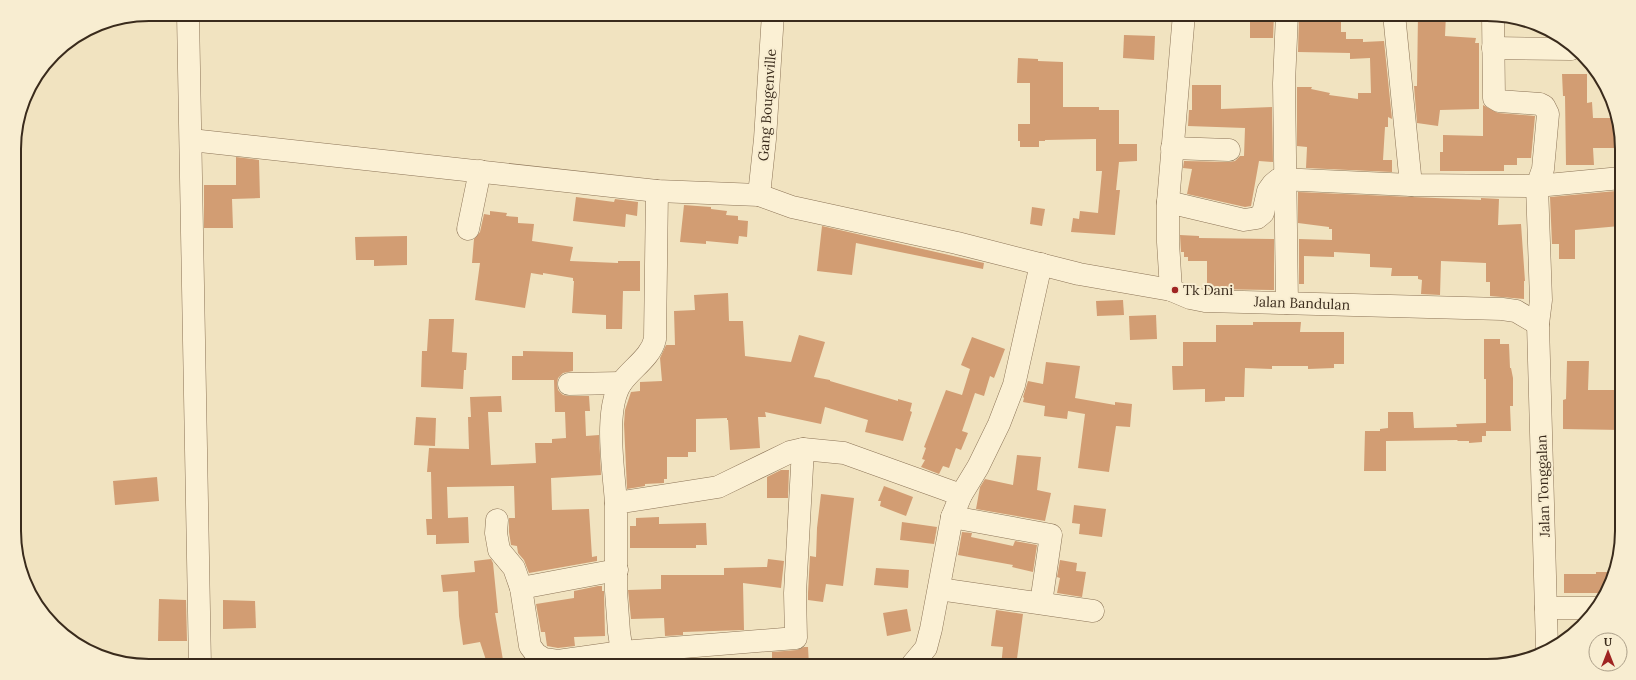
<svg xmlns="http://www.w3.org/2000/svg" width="1636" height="680" viewBox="0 0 1636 680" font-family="Lora,serif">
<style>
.building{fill:#d29d73}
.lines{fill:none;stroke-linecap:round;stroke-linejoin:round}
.minor-casing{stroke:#8c7457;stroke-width:23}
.minor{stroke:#fbf0d4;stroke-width:22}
.poi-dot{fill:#9f2422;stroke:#f8edd1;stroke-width:1.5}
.labels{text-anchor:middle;stroke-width:4;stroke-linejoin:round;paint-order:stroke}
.street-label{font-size:14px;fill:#3a2b1c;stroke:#f8edd1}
.poi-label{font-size:14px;fill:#3a2b1c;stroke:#f8edd1;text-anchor:start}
.rim{fill:none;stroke:#3a2b1c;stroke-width:2}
</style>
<rect width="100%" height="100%" fill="#f1e3c0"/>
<g class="building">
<path d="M1250 14H1274L1273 38H1250Z"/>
<path d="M1299 14H1341V32H1346V39H1363V42L1384 41 1392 119 1388 117V127H1385L1383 160H1392V172L1306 168 1307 147 1297 146V87H1312L1311 89 1330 93 1329 95 1358 99V93H1371L1370 58 1350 59V53L1298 52Z"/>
<path d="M1418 14H1446L1445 36 1476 38 1475 43H1479V109L1440 110 1438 126 1417 123 1414 86H1417Z"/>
<path d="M1124 35 1155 36 1154 60 1123 58Z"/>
<path d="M1018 58 1038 59V61L1063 62V107H1099V110H1119V144H1137V161L1119 162 1116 190H1120L1115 235 1071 232 1073 218 1079 219 1080 211 1098 213 1102 171H1096V139L1045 140V141H1039V147H1020V141H1018V124H1030V83H1017Z"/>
<path d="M1562 74H1587V103L1592 102 1593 118H1616L1621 131V148H1593L1594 165H1566L1565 96H1563Z"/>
<path d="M1192 85H1221V109L1272 107 1273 162 1259 161 1251 206 1245 207 1187 194 1192 169 1183 168 1184 161 1229 162 1235 161 1240 156H1244L1245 128 1188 126 1189 110H1192Z"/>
<path d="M1483 105 1498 113 1535 116 1531 158H1517V165H1504V171H1440V152H1443V135L1483 136Z"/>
<path d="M236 157 259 160 260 198 232 199 233 228H204V185H236Z"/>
<path d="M1616 191 1620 226 1575 230V259H1559V244H1552L1550 197Z"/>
<path d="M1298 192 1481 200V198L1499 199 1498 225 1521 224 1525 281H1524V299L1490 296V282H1486V263L1441 261 1440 295 1421 294 1422 280 1418 279V276H1391L1392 268 1370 267V254L1334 252V257L1304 256V284H1299V239L1332 240V229H1329V227L1298 223Z"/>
<path d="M576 197 614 202 615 199 638 202 637 216 626 214 625 227 573 221Z"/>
<path d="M684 205 711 207V209L727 211 726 215 738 216V220L748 221 747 237 739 236 738 244 706 241V244L680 242Z"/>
<path d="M1032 207 1045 209 1042 226 1030 224Z"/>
<path d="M490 211 507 213 506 216 518 217V223L534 224 532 241 573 247 570 261 618 263V261H640V291H623L622 329H606V315L572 313 574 281H573V278L543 273V275L531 273 525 308 475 300 480 263H472L474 239 480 232 484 214 490 215Z"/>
<path d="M822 226 984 263 983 269 856 243 852 275 817 271Z"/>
<path d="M1180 235 1199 236V238L1274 239V290L1207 289V261H1188V257H1184V252H1181Z"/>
<path d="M407 236V265L374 266V260H356L355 237Z"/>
<path d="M728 293 729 321H743L745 356 791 362 799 335 825 342 814 377 830 380V381L898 401V399L912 403 910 411 912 412 903 441 865 432 868 420 825 407 821 424 765 412 766 417H758L760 448 730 450 728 420H727V418L696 419V452H688V457H667V479H664V483L645 484V486L627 489 624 424 625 410 631 392 640 391V382L662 381 660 358 666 345H675L674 311 695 310 694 295Z"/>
<path d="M1123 300 1124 315 1097 316 1096 301Z"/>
<path d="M1156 315 1157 339 1130 340 1129 316Z"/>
<path d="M429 319H454L452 352 467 353 466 370H464L463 389 421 387 422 351H427Z"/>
<path d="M1253 322H1301L1300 332H1344V364H1334V368L1308 369V366H1272V369L1245 368 1244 397H1225V401L1205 402V389L1173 390 1172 366H1183V342H1216V325H1253Z"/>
<path d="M972 337 1005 349 994 378 990 376 984 396 975 393 962 431 968 433 961 450 956 448 949 468 943 466 939 474 921 467 925 460 922 459 926 448 924 447 946 390 962 395 970 369 961 365Z"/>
<path d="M1484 339H1500V344H1509L1510 368H1511L1513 378V406H1510L1511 431H1486V379H1484Z"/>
<path d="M523 351 573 352V371L563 373 558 378 557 384 558 390 563 395 569 396H589L590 411H585L586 436 599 435 601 475 551 478 552 510 589 509 592 557 597 556V561L529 573 524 560 518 553 517 546 511 545 509 532V518H515L514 486 447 487 448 518 468 517 469 543 436 544V535H427L426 519H432L431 472H427L429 448 469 449 468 417H471L470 397 501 396 502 412H488L491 465 536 463 535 443H552V439L566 438 565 412H555L554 380H512V356H523Z"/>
<path d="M1567 361H1589L1588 390H1616V411H1619V414H1622V430L1563 429V400L1566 399Z"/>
<path d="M1046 362 1080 366 1075 398 1115 405V402L1132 404 1130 427 1116 426 1109 472 1078 468 1085 414 1068 411 1067 419 1044 416 1045 406 1023 402 1024 398 1023 397 1028 381 1043 384Z"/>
<path d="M1388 412H1413L1414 428 1457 427 1456 424 1486 423V436H1482V442L1469 443V441H1458L1457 440 1386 441V471H1364L1365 431H1380V429L1388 428Z"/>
<path d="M416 417 436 418 435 446 414 445Z"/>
<path d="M1017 455 1041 457 1037 490 1051 493 1045 521 976 509 980 487 985 479 1013 485Z"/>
<path d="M781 470H789L788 498H767V477Z"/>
<path d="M157 477 159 501 115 505 113 481Z"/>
<path d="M884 486 913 497 906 516 880 506 881 501H878Z"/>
<path d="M821 494 854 498 843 586 826 584 823 602 808 600V593L810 556 816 557 817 528Z"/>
<path d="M1074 505 1106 509 1102 537 1079 534 1080 524 1072 523Z"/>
<path d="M659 517V524L706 523 707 545H696V548H630V526H636V518Z"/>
<path d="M902 522 937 527 934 544 900 540Z"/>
<path d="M962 532 972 533 971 537 1013 546 1015 541 1037 545 1033 572 1012 567 1013 565 958 555Z"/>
<path d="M491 559 493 563 498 613H495L504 666H488L480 642 463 645 459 616 458 591 443 592 441 575 475 572 474 561Z"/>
<path d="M768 559 784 561 781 588 743 583 744 630 683 632V635L665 636 664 618 631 619 628 590 661 589V575H724V568L767 567Z"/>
<path d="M1060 560 1077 563 1076 571 1086 572 1082 597 1057 593 1060 578 1057 577Z"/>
<path d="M876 568 909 570 908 588 874 585Z"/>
<path d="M1596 572H1611V584L1606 593H1564V574H1596Z"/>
<path d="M598 586H602V591H604L605 636 574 637 575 646 558 648 547 646 545 632H541L536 604 574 598V591Z"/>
<path d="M159 599 186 600 187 641H158Z"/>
<path d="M223 600 255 601 256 628 223 629Z"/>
<path d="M907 609 911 631 887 636 883 613Z"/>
<path d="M996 610 1023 614 1016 666H1001L1003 647 991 646Z"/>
<path d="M804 647H808L809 666H772V652L797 650Z"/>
<path d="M685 660V666H667V661Z"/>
</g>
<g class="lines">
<g class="minor-casing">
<g id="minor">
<path d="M188 14 200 666"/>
<path d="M1184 14 1168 202V242L1171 290 1190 298 1205 301 1502 309 1516 311 1538 324"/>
<path d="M1287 14 1284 83 1287 303"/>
<path d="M1394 14 1411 185"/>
<path d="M1493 15 1494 98 1499 101 1540 104 1544 106 1548 114 1543 169 1537 186 1541 300 1538 324 1547 648"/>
<path d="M1493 48 1571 49"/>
<path d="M191 140 657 191 759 195 792 207 957 243 1079 274 1171 290"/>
<path d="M1172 148 1229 150"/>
<path d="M759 195 765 139 773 14"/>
<path d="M1168 202 1244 220 1257 218 1263 213 1268 191 1273 184 1279 179 1411 185 1537 186 1621 178"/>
<path d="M468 229 480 171"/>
<path d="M569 384 621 383"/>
<path d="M616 503C614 472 603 408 622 382 632 368 651 357 655 339L657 191"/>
<path d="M952 517 1051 535 1041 603"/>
<path d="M497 520 496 533 499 550 514 568 521 588 617 570"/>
<path d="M521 588 530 646 536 654 544 659 558 661 622 652 796 638 795 593 803 449 844 453 961 495 978 467 999 424 1014 385 1041 264"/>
<path d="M939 589 1093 611"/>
<path d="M1546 608H1597"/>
<path d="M624 666 619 632 616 591V503L718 487 790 452 803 449"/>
<path d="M911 666 926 648 931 629 952 517 961 495"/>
</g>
</g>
<use href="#minor" class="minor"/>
</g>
<circle class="poi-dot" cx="1175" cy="290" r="4"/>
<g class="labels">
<g class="street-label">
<text transform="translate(767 105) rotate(-86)" y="5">Gang Bougenville</text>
<text transform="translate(1302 303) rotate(2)" y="5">Jalan Bandulan</text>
<text transform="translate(1543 486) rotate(-92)" y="5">Jalan Tonggalan</text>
</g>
<g class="poi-label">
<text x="1183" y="295">Tk Dani</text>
</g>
</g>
<path d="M0 0H1636V680H0ZM149 21H1487A128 128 0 0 1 1615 149V531A128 128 0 0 1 1487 659H149A128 128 0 0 1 21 531V149A128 128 0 0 1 149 21Z" fill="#f8edd1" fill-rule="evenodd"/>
<path class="rim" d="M149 21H1487A128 128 0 0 1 1615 149V531A128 128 0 0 1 1487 659H149A128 128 0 0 1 21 531V149A128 128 0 0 1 149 21Z"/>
<g transform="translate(1608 652)"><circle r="19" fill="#f8edd1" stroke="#ac9f89"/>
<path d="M0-3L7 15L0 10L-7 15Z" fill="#9f2422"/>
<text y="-6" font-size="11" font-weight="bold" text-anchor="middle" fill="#3a2b1c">U</text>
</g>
</svg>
